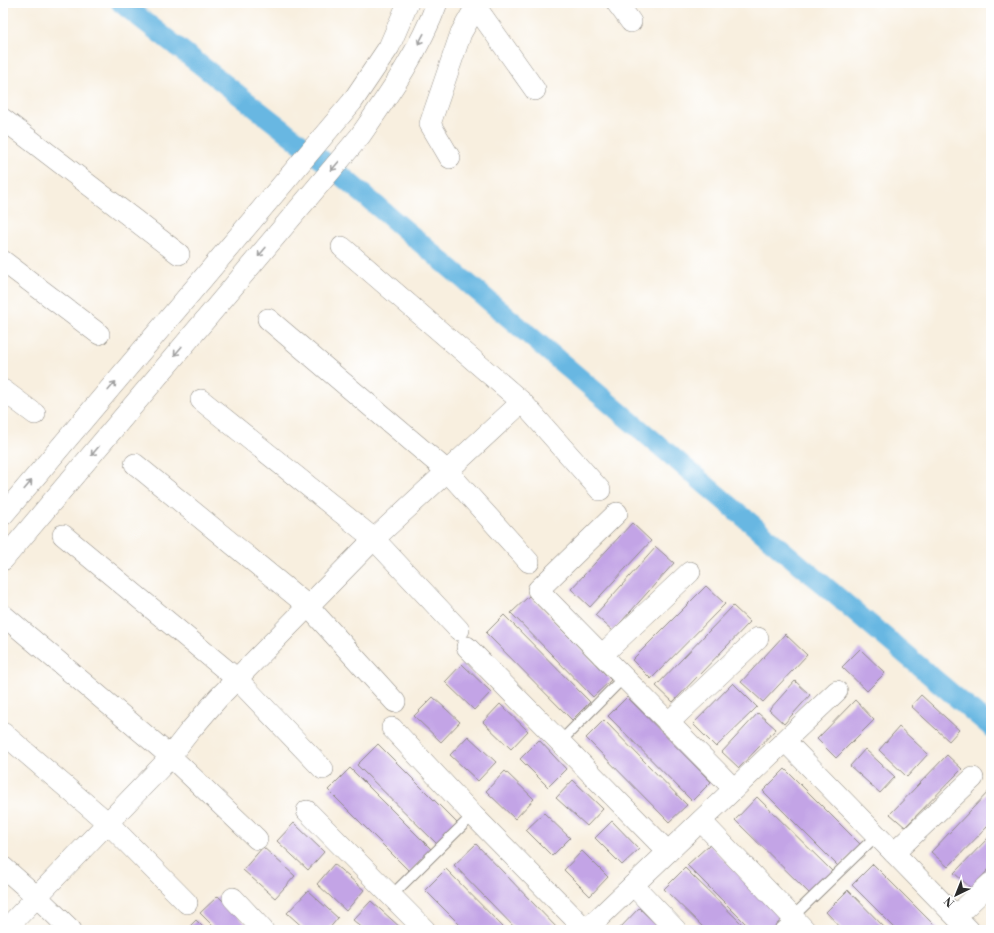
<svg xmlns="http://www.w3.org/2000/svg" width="994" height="933" viewBox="0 0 994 933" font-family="'Libre Bodoni',serif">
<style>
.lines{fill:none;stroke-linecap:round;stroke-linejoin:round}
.canal{stroke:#67b7e2;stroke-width:20}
.building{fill:#c3a4e6}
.service-casing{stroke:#928d85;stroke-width:12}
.minor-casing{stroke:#928d85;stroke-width:22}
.service{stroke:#fff;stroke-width:10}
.minor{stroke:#fff;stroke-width:21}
.oneway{stroke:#a0a0a0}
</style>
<rect width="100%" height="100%" fill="#fff"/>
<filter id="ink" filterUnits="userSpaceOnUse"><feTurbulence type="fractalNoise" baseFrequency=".025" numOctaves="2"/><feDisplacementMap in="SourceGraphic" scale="8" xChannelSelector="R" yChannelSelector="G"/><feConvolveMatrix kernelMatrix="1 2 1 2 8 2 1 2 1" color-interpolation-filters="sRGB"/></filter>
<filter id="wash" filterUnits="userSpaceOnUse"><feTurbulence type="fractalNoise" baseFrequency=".012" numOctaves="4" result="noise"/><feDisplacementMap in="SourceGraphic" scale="16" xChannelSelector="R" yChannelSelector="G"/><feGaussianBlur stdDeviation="0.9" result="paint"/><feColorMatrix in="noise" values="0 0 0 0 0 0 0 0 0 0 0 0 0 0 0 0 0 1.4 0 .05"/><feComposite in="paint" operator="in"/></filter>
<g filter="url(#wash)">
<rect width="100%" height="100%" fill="#f8efdf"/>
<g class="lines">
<path class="canal" d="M121 3 331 167 991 727"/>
</g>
<g id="blocks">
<g class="building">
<path d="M632 523 651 541 590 607 571 589Z"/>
<path d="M656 547 674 563 613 631 595 615Z"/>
<path d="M706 586 725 604 651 679 632 660Z"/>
<path d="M529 596 611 680 593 697 511 613Z"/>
<path d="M733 606 750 622 673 702 656 686Z"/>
<path d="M504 615 590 702 572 720 486 633Z"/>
<path d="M785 634 807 655 763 702 741 682Z"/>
<path d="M860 649 885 673 867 691 842 667Z"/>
<path d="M462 664 491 692 474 710 445 682Z"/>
<path d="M795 681 810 695 784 724 769 710Z"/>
<path d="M733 683 757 707 716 747 693 724Z"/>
<path d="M921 695 959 730 949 741 911 706Z"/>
<path d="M433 697 460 722 441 742 414 716Z"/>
<path d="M627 697 711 782 692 801 608 716Z"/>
<path d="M855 700 874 720 836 758 817 739Z"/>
<path d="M500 704 528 731 511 749 483 722Z"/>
<path d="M758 713 776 729 739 768 722 752Z"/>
<path d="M604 720 687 805 669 822 586 738Z"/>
<path d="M899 727 928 754 907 777 879 750Z"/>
<path d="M468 736 496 762 478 781 450 755Z"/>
<path d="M539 740 566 769 548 787 520 759Z"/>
<path d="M378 744 458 824 438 845 357 765Z"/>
<path d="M865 749 895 777 880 793 850 766Z"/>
<path d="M947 755 962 769 905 827 890 814Z"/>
<path d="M350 768 432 850 410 872 328 790Z"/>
<path d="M785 769 861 845 839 867 763 791Z"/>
<path d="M505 771 534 799 515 819 486 791Z"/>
<path d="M573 780 603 809 587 826 556 798Z"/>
<path d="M991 789V823L948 867 931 852Z"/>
<path d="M757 797 834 873 812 896 735 820Z"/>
<path d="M544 813 570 838 552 856 526 830Z"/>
<path d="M612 821 639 849 622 865 595 838Z"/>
<path d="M294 823 324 852 308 870 277 841Z"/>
<path d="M991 835V867L971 888 954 873Z"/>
<path d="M476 844 559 930H517L454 865Z"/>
<path d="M709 845 784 919 774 930H752L687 865Z"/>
<path d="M263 847 295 876 275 898 243 870Z"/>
<path d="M582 851 608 877 590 896 564 870Z"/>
<path d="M334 864 364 890 346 911 317 884Z"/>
<path d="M873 864 939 930H897L852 885Z"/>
<path d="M685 868 748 930H706L664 889Z"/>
<path d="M446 869 506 930H465L425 890Z"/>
<path d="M848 890 887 930H843L826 912Z"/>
<path d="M308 891 338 918 328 930H306L287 913Z"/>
<path d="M218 896 252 930H217L200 913Z"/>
<path d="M371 901 401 928 399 930H365L353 920Z"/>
<path d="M639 908 662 930H621L619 929Z"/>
<path d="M196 920 206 930H186Z"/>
</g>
</g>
</g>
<g filter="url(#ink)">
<use href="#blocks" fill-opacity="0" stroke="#928d85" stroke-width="1"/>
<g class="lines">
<g class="service-casing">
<g id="service">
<path d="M560 742 624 677"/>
<path d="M391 896 473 815"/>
<path d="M779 930 877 835"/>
</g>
</g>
<g class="minor-casing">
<g id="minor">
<path d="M617 3 631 22"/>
<path d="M476 7 535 90"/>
<path d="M3 119 179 254"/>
<path d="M450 158 430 124 461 33 478 3"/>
<path d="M342 247 522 402 600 490"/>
<path d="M3 261 99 334"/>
<path d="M268 319 447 471 529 562"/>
<path d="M3 390 35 414"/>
<path d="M201 400 374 539 459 630"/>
<path d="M135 464 308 606 395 702"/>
<path d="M617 513 538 590 734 789"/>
<path d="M3 515 352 102 389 47 408 3"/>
<path d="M63 535 237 679 323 769"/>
<path d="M3 560 360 136C389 94 419 52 437 3"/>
<path d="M3 615 170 756 257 839"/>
<path d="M467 647 668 852"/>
<path d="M602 655 690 572"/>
<path d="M668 723 758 638"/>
<path d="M392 728 473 815 586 930"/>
<path d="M3 733 108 823 187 903"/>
<path d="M785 741 969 930"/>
<path d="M307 811 425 930"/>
<path d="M701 821 805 930"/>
<path d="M894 853 973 778"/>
<path d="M3 867 37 897 71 930"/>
<path d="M633 885 676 930"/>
<path d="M233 898 263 930"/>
<path d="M956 916 991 883"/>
<path d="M5 930 164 764 189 732 219 697 374 539 522 402"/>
<path d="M586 930 837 691"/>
</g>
</g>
<use href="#service" class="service"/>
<use href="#minor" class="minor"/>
</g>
<defs><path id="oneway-shaft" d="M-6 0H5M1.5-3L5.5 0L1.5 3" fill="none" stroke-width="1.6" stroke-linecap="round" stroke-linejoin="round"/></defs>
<g class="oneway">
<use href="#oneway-shaft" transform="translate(421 39) rotate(118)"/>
<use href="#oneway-shaft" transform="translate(335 166) rotate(130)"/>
<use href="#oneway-shaft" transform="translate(262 252) rotate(130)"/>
<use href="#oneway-shaft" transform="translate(178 351) rotate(130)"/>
<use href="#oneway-shaft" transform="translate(112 386) rotate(-50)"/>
<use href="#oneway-shaft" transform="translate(95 451) rotate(130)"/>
<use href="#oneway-shaft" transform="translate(28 485) rotate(-50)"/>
</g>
</g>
<rect width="994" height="933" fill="none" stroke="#fff" stroke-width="16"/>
<g transform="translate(956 895) rotate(223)" stroke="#ffffff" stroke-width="3" paint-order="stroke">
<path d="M0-3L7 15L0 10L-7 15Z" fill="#2b2b2b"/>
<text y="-6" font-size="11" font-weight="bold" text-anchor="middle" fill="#2b2b2b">N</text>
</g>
</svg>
